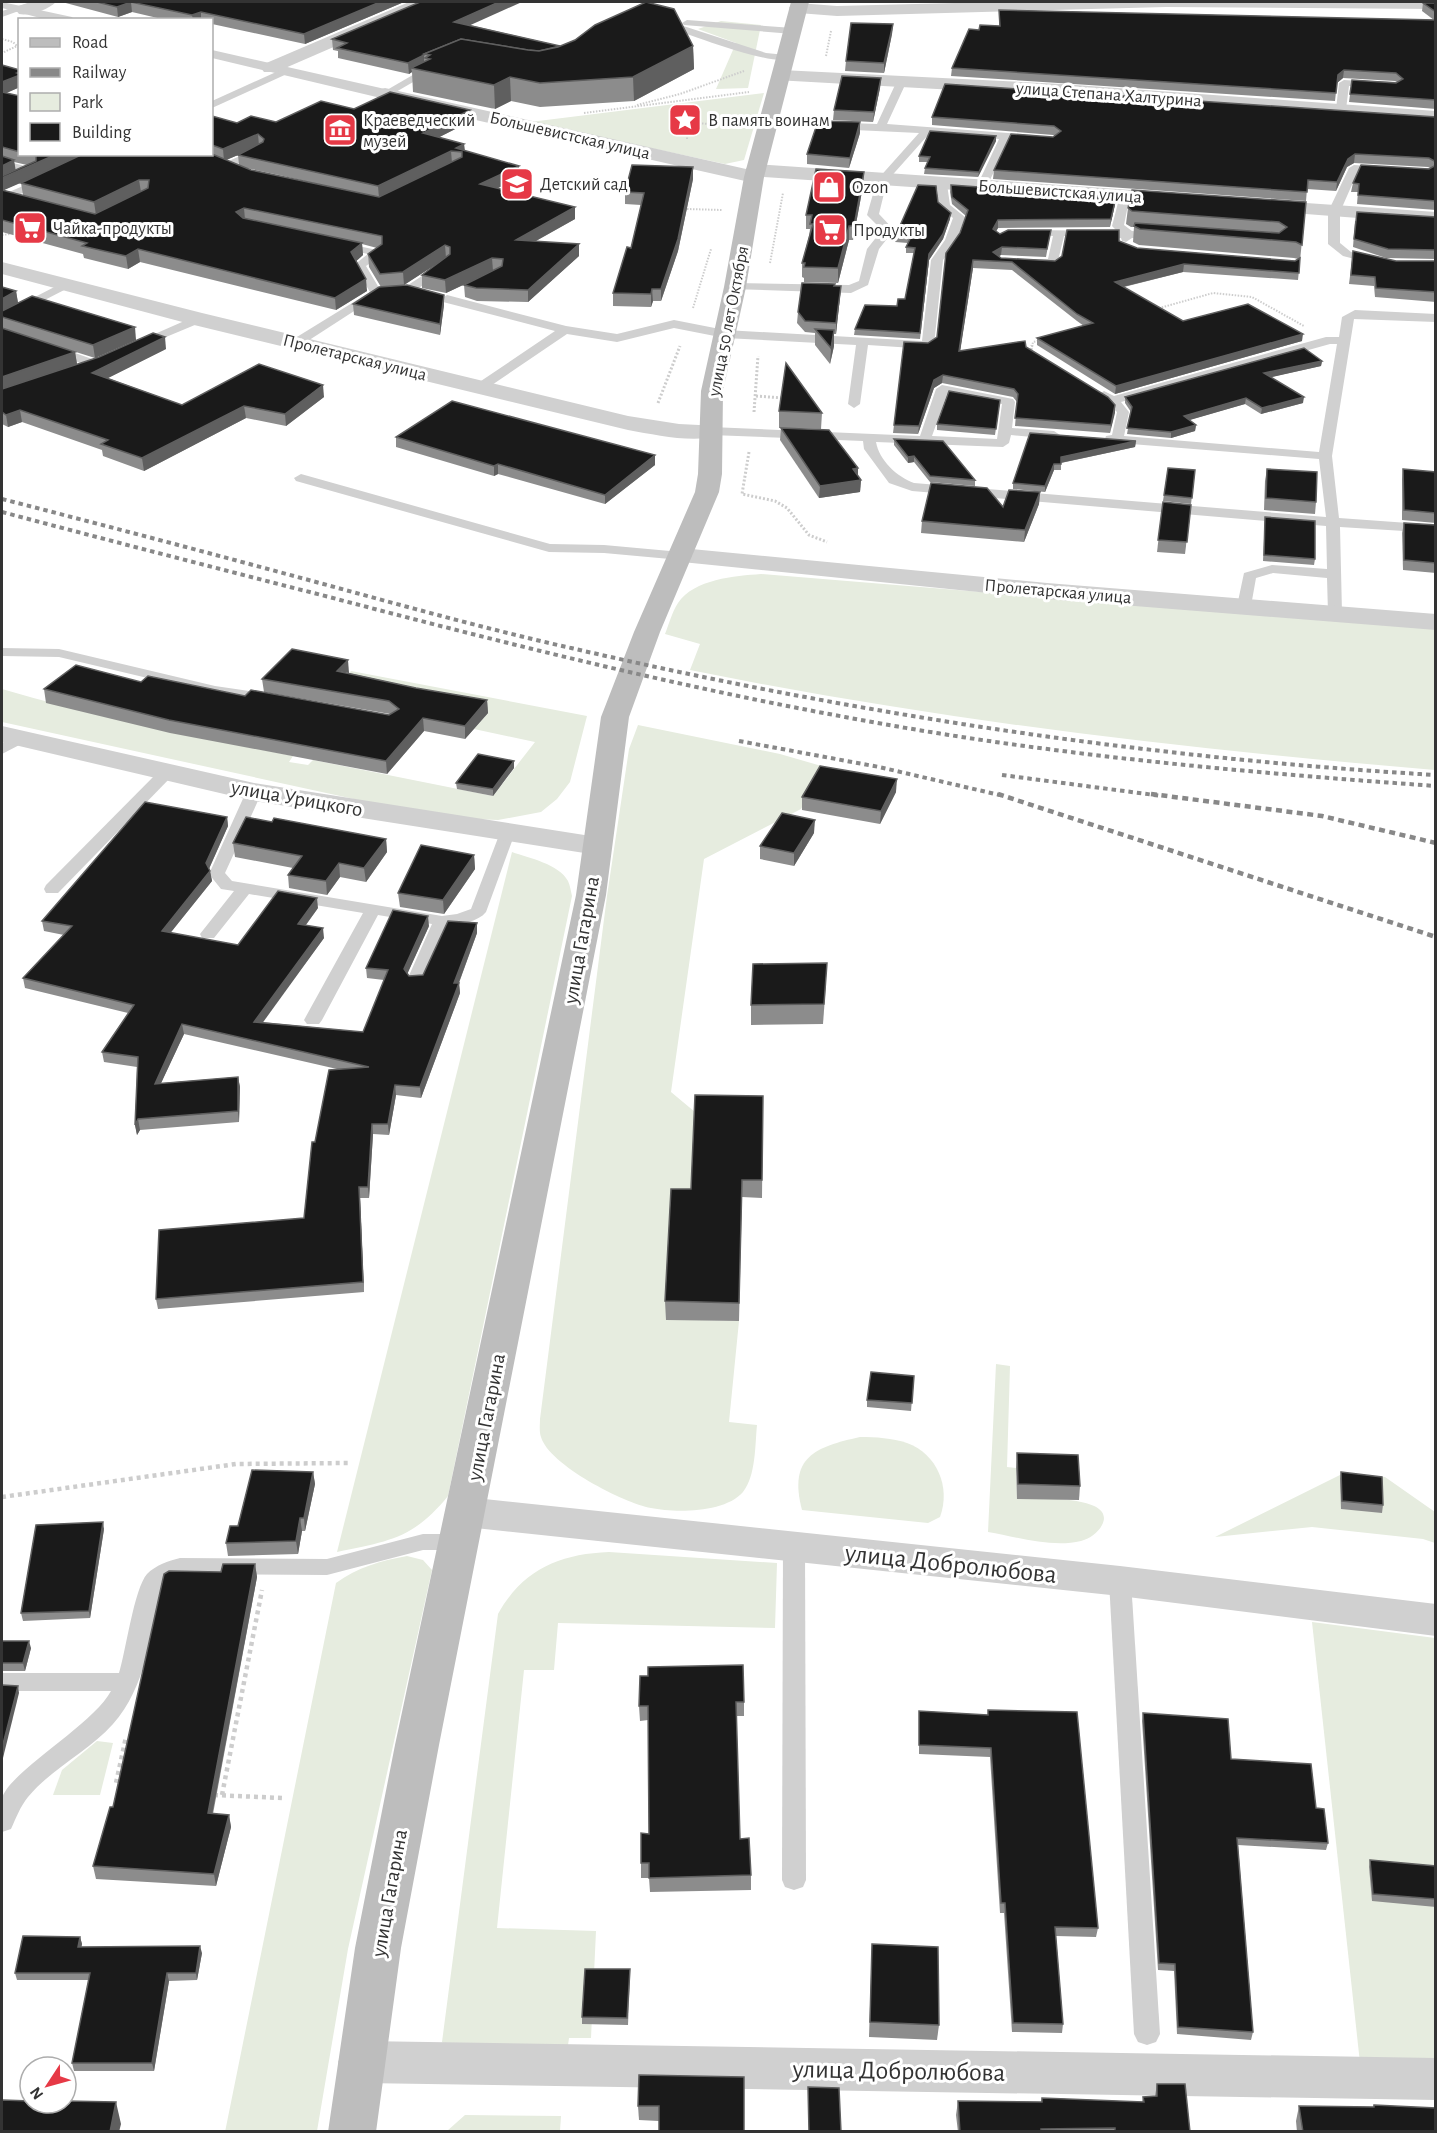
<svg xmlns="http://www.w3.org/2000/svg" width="1437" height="2133" viewBox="0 0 1437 2133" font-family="'Alegreya Sans',sans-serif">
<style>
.green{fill:#e6ecdf}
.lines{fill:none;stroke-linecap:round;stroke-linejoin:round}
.path-far2{stroke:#cdcdcd;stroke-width:2;stroke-dasharray:1.5 1.5;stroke-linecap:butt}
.path-far1{stroke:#cdcdcd;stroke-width:3;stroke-dasharray:2 2;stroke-linecap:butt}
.path{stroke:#cdcdcd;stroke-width:4.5;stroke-dasharray:4 4;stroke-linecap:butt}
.service{fill:#d0d0d0;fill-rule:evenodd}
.pedestrian{fill:#d0d0d0;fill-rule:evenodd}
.minor{fill:#d0d0d0;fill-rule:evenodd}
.tertiary{fill:#d0d0d0;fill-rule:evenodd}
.secondary{fill:#bdbdbd;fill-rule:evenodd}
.rail-far1{stroke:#888;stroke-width:4;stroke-dasharray:4.5 4;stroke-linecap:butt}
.rail{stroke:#888;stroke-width:4.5;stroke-dasharray:6 4.5;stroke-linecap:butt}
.wall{fill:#8c8c8c;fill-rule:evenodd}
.shaded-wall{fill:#5f5f5f}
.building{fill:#1a1a1a;stroke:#5f5f5f;stroke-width:1.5}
.labels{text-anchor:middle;stroke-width:6;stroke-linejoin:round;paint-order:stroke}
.far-street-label{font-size:18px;fill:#333;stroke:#fff}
.far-poi-label{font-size:18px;fill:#333;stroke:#fff;text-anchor:start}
.street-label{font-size:21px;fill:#333;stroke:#fff}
.near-street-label{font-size:26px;fill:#333;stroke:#fff}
</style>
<rect width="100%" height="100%" fill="#fff"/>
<g class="green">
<path d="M721 21 761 25 748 88 716 89 736 43 698 29Z"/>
<path d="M764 93 744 160 725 164 530 122Z"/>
<path d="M761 574 1435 629V770C1185 749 936 720 690 670L700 644 665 634C669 624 672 612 678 603 694 579 735 576 761 574Z"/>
<path d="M351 671 587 716 570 782 557 799 541 812 498 820 475 819 386 806 2 722V689C98 717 195 737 293 756L289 762 308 765 313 760 493 796 535 742 474 729 488 713 338 684Z"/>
<path d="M638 725 780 754 825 767 801 809 704 859 671 1092 695 1112 691 1197 666 1319 739 1321 729 1422 757 1425C755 1445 756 1476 743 1492 725 1513 675 1513 651 1508 624 1503 549 1465 541 1437 539 1432 540 1424 540 1419L607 896 629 749Z"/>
<path d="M512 852C529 858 559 864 568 881 570 885 571 892 572 896L448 1496C413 1539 389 1541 337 1552Z"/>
<path d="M996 1364 1010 1366 1007 1467 1016 1468 1017 1498C1032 1499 1118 1494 1102 1525 1098 1533 1089 1539 1081 1541 1052 1548 1017 1537 988 1532Z"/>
<path d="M860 1437C876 1437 892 1438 907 1443 937 1454 951 1487 940 1517L928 1523 802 1510C788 1457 815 1447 860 1437Z"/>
<path d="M1344 1473 1385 1477 1435 1512V1543L1423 1539 1312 1527 1215 1537Z"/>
<path d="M609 1552 777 1563 775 1628 558 1623 554 1670H524L497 1928 596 1931 591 2038H569L565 2067 466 2066 442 2042 498 1614C523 1569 560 1554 609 1552Z"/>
<path d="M407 1556 423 1560 432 1570 348 1949 317 2131 225 2132 336 1583C358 1567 380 1561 407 1556Z"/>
<path d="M1312 1622 1435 1638V2065L1360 2063Z"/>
<path d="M97 1741 113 1743 100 1795H53L62 1770Z"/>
<path d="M465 2115 561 2116 560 2131H447Z"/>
</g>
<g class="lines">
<g class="path-far2">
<path d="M2 39 13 42 17 46 2 53"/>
<path d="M826 56 831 31"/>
<path d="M637 105 680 94 744 71"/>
<path d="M584 113 749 92"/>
<path d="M687 139 688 123 742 125"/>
<path d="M687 209 722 210"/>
<path d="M2 235 10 234"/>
<path d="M770 263 783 193"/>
<path d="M693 308 711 249"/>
<path d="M1156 309 1213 293 1252 297 1304 326"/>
<path d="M1032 347 1033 342 1041 340"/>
</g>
<g class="path-far1">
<path d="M1031 350 1032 345"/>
<path d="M756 396 783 398"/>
<path d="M658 403 680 346"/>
<path d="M754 412 758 356"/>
<path d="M749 452 742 494 775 501 787 508 809 535 827 542"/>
</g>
<g class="path">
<path d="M2 1497 236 1464 348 1463"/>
<path d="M121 1789 116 1783 126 1737"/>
<path d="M214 1795 282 1798"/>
<path d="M222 1795 262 1590"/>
</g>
<g class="service">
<path d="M31 2H44L2 17V11Z"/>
<path d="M659 20H665L766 53 786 55 791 58C776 69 680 31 659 24Z"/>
<path d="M687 20 793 28 798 31 793 34 684 25 682 23Z"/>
<path d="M430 65 439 67 389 96 380 94Z"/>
<path d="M285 68 290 71 289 73 212 108V101Z"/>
<path d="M898 77 902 78 905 85 887 124 1033 135 1038 138 1033 141 1010 139 987 186 982 189 977 186 999 139 929 134 887 181 879 214 894 230 879 249 868 285 851 293 731 289V285L735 283 849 285 859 281 867 249 882 230 867 215 877 180 919 133 768 126 763 123 768 120 877 124 895 85 893 80Z"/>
<path d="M1344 80 1376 82 1381 85 1376 88 1349 86 1346 109 1341 112 1336 109 1339 83Z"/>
<path d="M258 148 263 151 262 153 224 170 184 154H200L224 163Z"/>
<path d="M2 160 36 169 37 171 26 178H18L17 176 22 172 2 166Z"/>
<path d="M1354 165 1384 167 1389 170 1384 173 1358 171 1340 212V243L1351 252 1378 259V263L1374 264 1343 256 1328 244V212L1349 168Z"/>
<path d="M44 177 49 180 48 182 2 202V195Z"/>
<path d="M942 181 947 184 950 205 965 217 957 240 943 260 934 345 928 349 868 345 860 404 854 408 848 404 856 345 725 338 674 328 617 342 567 334 483 391H475L473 388 475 385 555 331 443 302 441 299 447 295 566 326 617 334 674 320 725 330 922 341 931 260 945 240 953 218 939 206 937 184Z"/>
<path d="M1125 192 1130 195 1124 225 1132 231 1162 233V237L1132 238 1126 242 1122 241 1121 238 1064 236 1057 265 1026 264 1024 262 1030 259H1048L1053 236 1027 235 1023 234V230L1117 231 1112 226 1120 195Z"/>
<path d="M339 242 382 251V255L366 266 382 293 300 346H292V340L370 292 354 265 368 254 335 247V243Z"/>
<path d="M442 263 448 266 446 268C432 279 401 306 384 292L386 290 405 287Z"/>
<path d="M66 281 72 285 70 287 2 322V314Z"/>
<path d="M1355 310 1436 314V322L1354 319 1332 456 1339 518 1436 525V533L1340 527 1342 613 1335 617 1328 613 1327 578 1273 573 1256 578 1251 606 1244 610 1237 606 1244 573 1272 565 1327 569 1326 526 912 491 889 483 864 449 863 441 711 435 705 431 711 427 920 436 936 389 942 385 1013 399 1015 402 1012 428 1054 431 1060 435 1054 439 1011 435 1009 443 1003 447 876 442C879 460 897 477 914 483L1326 517 1319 459 1106 442 1105 439 1106 436 1112 435 1117 412 1098 395 1104 391 1114 396 1326 337H1339L1342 317ZM1330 344H1337L1319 452 1124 436 1129 412 1121 402ZM947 394 1002 404 997 439 932 436Z"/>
<path d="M198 315 204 319 202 322 142 347 138 348 132 344Z"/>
<path d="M55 346 95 360 110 353 116 357 96 368 51 353 49 350Z"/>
<path d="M301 474 550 544 604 545 681 552 688 556 681 560 604 553 549 552 296 481 294 478Z"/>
<path d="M2 648 59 649 215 686 270 694 278 699 270 704 215 694 59 657 2 656Z"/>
<path d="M22 733 27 735 30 738 27 741 2 754V743Z"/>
<path d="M167 767 175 772 173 775 58 893H46L44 889 46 885 161 769Z"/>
<path d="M254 787 262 792 225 873 232 881 442 916 457 914 471 909 501 830H513L515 833 486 912C478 922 461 924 449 925L422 984H410L407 980 432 924 378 915 322 1020 319 1024H307L304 1020 363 913 249 894 214 938H202L200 934 234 891 221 889 209 874 246 792Z"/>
<path d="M423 1534H460L468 1536 471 1542 468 1548 460 1550H423L327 1575 181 1574 162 1587C151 1634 146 1687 113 1724 88 1752 52 1768 28 1797 20 1807 16 1818 11 1829L2 1832C2 1821 0 1809 2 1799 6 1774 93 1725 111 1691H2V1673H119C126 1651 134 1589 147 1574 156 1565 168 1561 180 1558L327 1559Z"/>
<path d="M794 1538 802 1540 805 1546 806 1880 803 1887 794 1890 785 1887 782 1880 783 1546 786 1540Z"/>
<path d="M1120 1573 1128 1575 1131 1581 1160 2034 1156 2042 1147 2045 1138 2042 1134 2034 1109 1581 1112 1575Z"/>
</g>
<g class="pedestrian">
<path d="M2 2 72 17 74 20H48L2 8Z"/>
<path d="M212 50 385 89 393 94 385 99 212 58Z"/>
</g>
<g class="minor">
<path d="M32 2H56C48 10 30 16 19 14L16 10 19 6Z"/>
<path d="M409 2H431L428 6 276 72H264L261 68 264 64Z"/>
<path d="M781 70 1062 84 1436 111V123L1062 96 775 80 772 76 775 72Z"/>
<path d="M385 88 746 169 748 166 755 164 1176 193 1183 195 1186 199 1183 203 1176 205 764 177 761 181 754 183 378 98 376 94 378 90Z"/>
<path d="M1261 200 1436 212V224L1254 210 1251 206 1254 202Z"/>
<path d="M466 1497 1120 1566 1436 1604V1636L1120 1596 466 1527 452 1522 446 1512 452 1502Z"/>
<path d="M362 2041 1436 2058V2100L362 2083 345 2077 338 2062 345 2047Z"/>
</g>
<g class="tertiary">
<path d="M994 2H1436V9L1166 7 837 16 798 13 792 12 789 8 792 4 798 3 837 6Z"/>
<path d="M2 262 202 313 628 416 679 424 719 426 723 431 719 436C690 443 657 435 628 430L190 324 2 274Z"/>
<path d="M681 548 1047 583 1436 614V630L1047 599 672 561 668 556 672 551Z"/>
<path d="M2 726 254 783 597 837 608 840 612 846 608 852 597 855 254 801 2 742Z"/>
</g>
<path class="secondary" d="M791 2H809L764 177 746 287 723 391 722 474 719 492 660 632 629 717 606 895 439 1745 401 1948 376 2132H328L355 1948 395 1745 576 895 601 717 634 632 695 492 698 474 701 391 724 287 744 177Z"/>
<g class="rail-far1">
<path d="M2 499C95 523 187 547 279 572 376 598 473 626 571 648 856 714 1144 758 1436 775"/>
<path d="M2 512C111 541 220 569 329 597 500 642 671 685 845 717 1040 754 1238 772 1436 786"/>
<path d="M739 741 879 767 1004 796"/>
<path d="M1002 775 1162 796"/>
</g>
<g class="rail">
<path d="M998 794 1436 937"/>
<path d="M1151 794 1322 816 1436 843"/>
</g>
</g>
<g class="wall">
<path d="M62 2H404L305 44 212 24V20H166L132 12 118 17Z"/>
<path d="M1423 3H1436V109L1349 102 1352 80 1397 82 1395 81 1343 78 1337 83 1335 101 951 76 952 68 979 30 999 26V10L1434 20 1422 11Z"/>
<path d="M893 24 892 34 884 73 845 71 846 61Z"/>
<path d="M470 25 560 46H693L694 69 634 101 540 107 511 101 495 109 413 92 412 72 409 74 338 58V51L333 50 332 39Z"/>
<path d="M2 65 20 70V87L6 93 20 96V154H212V116L237 123 276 122 354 109 471 121 439 137 464 144 465 151 519 166V178L498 188 575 219 536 241 579 256 528 302 477 301 465 297 464 285 482 276 446 293 422 288V275L439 262 404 285 381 287 369 267 368 254 377 248 362 244 363 255 356 261 367 291 336 310 140 262 128 269 84 258 83 254 2 232ZM238 155 239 165 226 160ZM14 162 27 165 15 170ZM246 168 279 175 330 187 251 170ZM42 173 21 183 23 195 3 190Z"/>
<path d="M881 78 880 88 873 122 833 120 834 110Z"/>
<path d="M932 117H1436V210L1357 204 1358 192H1351L1353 183 1430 168 1428 167 1354 163 1347 167 1336 191 1307 189 1306 201 993 179 994 170 1055 136 1053 135 932 125Z"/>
<path d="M860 133 849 168 807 164V154Z"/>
<path d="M996 141 978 177 924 174 925 168 927 162H919V156Z"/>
<path d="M693 179 678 251 661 301H653L651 307 613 306V293L631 248 641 205 625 204V192Z"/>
<path d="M951 185 1115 204 1110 227 998 228 996 231 1000 234 1051 230 1046 257 1001 255 999 256 1001 258 1055 261 1119 241 1137 248 1295 261 1298 259 1294 258 1139 245 1133 242 1134 227H1131L1126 224 1128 208 1306 202 1298 280 1183 272 1124 287 1183 321 1302 341 1115 394 1037 345V338L1084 326 1077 321 1012 270 973 268 960 351 1026 347 1115 405 1110 433 1015 426 1017 402 1013 397 942 383 934 388 918 434 893 433 894 425 928 343 937 337 960 233 966 216 952 204 950 192Z"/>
<path d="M863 186 853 240H849L838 283 804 282V278L802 277V263L809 236 810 229H806V215Z"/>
<path d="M938 202 950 219 943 239 929 260 920 339 854 335 855 329 897 306 905 299 914 253H906V247L908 243 895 242V237Z"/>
<path d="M1436 217V259L1386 258 1353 247 1355 221Z"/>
<path d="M1352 260 1396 261H1436V302L1375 297 1374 286 1349 284Z"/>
<path d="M835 286H841L840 297 836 334H834V346L830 364 815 345V333L805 332 797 323 798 312Z"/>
<path d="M2 287 16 291 18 303 136 340 95 358 44 342 75 352 77 364 166 349 108 378 182 405 324 397 286 426 246 418 144 471 103 456 102 450 22 422 8 427 2 424Z"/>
<path d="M444 295V305L440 335 354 315 353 304Z"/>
<path d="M1322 361 1321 366 1271 377 1303 403 1261 414 1245 404 1189 420 1196 425 1195 431 1171 438 1127 434 1131 412 1125 403V397Z"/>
<path d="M999 406 995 435 937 430V424Z"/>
<path d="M779 411 822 413 821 429 779 428Z"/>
<path d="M781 428 858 476 861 480 860 492 819 498 780 440Z"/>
<path d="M1030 433 1136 441 1135 447 1061 463V470H1054L1045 492 1013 489V483Z"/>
<path d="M396 437 655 455V465L605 504 498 474 494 476 396 447Z"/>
<path d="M894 439 975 480V486L930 482 914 462 908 463 894 445Z"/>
<path d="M1168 468 1195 470 1191 504 1163 501Z"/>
<path d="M1267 469 1316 502 1315 514 1264 510 1265 481Z"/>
<path d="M1403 469 1436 472V523L1402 520V479Z"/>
<path d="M1040 492 1039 504 1024 542 921 533 922 521 1003 507Z"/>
<path d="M1163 502 1191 505 1185 554 1157 552Z"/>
<path d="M1265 517 1315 559 1314 565 1263 561Z"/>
<path d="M1404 523 1436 525V573L1403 570 1402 533Z"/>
<path d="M349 673 416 688 487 700 488 713 465 739 424 731 387 774 170 733 46 703 44 689 141 682 389 715 390 714 264 692 262 679Z"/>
<path d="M514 768 493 796 457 789 456 783Z"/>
<path d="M896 792 880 824 802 810V797Z"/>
<path d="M227 817 228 826 209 869 210 871 212 881 170 933 238 945 318 908 306 925 324 938 262 1022 363 1032 384 980 367 978 366 968 429 926 407 974 409 976 423 975 477 923V933L459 983 460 993 421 1098 396 1095 389 1135 373 1134 369 1198H360L364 1292 158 1309 156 1299 304 1218 315 1142 337 1069 184 1034 161 1083 238 1077 240 1087 239 1122 140 1130 137 1135 135 1125 137 1067 104 1062 102 1052 128 1013 25 988 23 978 64 935 44 931 42 921Z"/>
<path d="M272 822 386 839 387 852 366 882 340 877 327 895 289 888 288 875 293 868 235 857 233 843Z"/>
<path d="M814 833 794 866 760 859V846Z"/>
<path d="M474 855 475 869 444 914 400 907 398 893Z"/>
<path d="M826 983 823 1024 751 1025V1005Z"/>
<path d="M763 1096 762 1198 742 1197 739 1321 666 1320 665 1301 691 1189Z"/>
<path d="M914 1376 911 1411 867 1407V1400Z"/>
<path d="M1017 1453 1080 1486 1079 1500 1017 1499 1016 1468Z"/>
<path d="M313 1472 315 1484 305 1531H302L298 1554 228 1556 226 1543 238 1526Z"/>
<path d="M1341 1472 1383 1505 1382 1513 1341 1509 1340 1479Z"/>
<path d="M104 1529 90 1618 23 1621 21 1613Z"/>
<path d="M255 1564 257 1577 213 1814 229 1815 231 1827 216 1886 96 1879 93 1866 221 1572Z"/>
<path d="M2 1641 31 1648 25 1671H2Z"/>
<path d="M744 1702V1716H736L740 1839 751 1875V1890L650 1892 649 1878H641V1863L649 1834 648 1720 640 1721 639 1706Z"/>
<path d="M988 1710 1098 1928 1096 1937 1056 1936 1063 2024 1062 2033 1012 2032 1004 1913H1000L990 1757 919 1754V1711L988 1715Z"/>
<path d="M1143 1713 1231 1759 1316 1808 1328 1843 1326 1850 1238 1845 1253 2032 1251 2040 1177 2034 1174 1971 1158 1970 1142 1721Z"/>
<path d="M1370 1860 1436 1866V1907L1372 1901 1369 1867Z"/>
<path d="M80 1937 82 1944 81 1947 202 1953 197 1980 169 1981 154 2071H74L72 2063 89 1980H17L15 1973Z"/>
<path d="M872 1944 939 2025 937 2040 869 2037Z"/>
<path d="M630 1977 628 2025 582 2024V2017Z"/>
<path d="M744 2077 659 2121 639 2120 638 2106Z"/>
<path d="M1157 2084 1190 2132H958L956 2115 958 2101 1041 2102 1042 2098 1142 2102 1143 2097 1155 2096Z"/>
<path d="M1374 2105 1436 2132H1297L1296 2121 1299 2106 1373 2107Z"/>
</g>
<g class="shaded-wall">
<path d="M131 2 132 12 118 17 117 7Z"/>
<path d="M380 2H404L305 44 304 34Z"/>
<path d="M499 2H522L455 32 454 22Z"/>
<path d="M201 12V20H193L192 15Z"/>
<path d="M893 24 892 34 884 73V63Z"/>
<path d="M693 46 694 69 634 101 633 77Z"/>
<path d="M424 55V65L411 68 412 72 409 74 408 63Z"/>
<path d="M1344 70 1343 78 1337 83 1338 75Z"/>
<path d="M20 72V87L2 95V82Z"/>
<path d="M510 77 511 101 495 109 494 85Z"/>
<path d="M881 78 880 88 873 122 874 112Z"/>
<path d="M470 110 471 121 424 145 423 133Z"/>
<path d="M860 122V133L849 168 850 158Z"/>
<path d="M258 134 259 146 224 161 223 149Z"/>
<path d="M996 136V141L978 177 979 172Z"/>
<path d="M464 144 465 156 462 152 456 148Z"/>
<path d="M451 151 452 163 379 198 378 186Z"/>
<path d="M57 154H87L2 191V166L14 160 16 172Z"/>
<path d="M1355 154 1354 163 1347 167 1336 191 1337 182 1348 159Z"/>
<path d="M519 166V178L481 196 480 184Z"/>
<path d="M693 167V179L678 251 661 301V289Z"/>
<path d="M864 172 863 186 853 240 854 226Z"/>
<path d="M139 180 141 192 96 215 94 202Z"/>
<path d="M1116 197 1115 204 1110 227 1111 219Z"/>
<path d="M575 207V219L516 252V240Z"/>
<path d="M244 208 245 220 236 212Z"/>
<path d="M951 213 950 219 943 239 929 260 920 339 929 254Z"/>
<path d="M998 220V228L993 237V229Z"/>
<path d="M849 226V240L838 283V268Z"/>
<path d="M362 243 363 255 352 265 351 252Z"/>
<path d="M579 244V256L528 302V290Z"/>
<path d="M445 245 446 258 404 285 403 272Z"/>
<path d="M1002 247 1001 255 993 259V252Z"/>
<path d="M138 249 140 262 128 269 126 256Z"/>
<path d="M492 258 493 271 446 293 445 280Z"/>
<path d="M973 260V268L959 359V351Z"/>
<path d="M1184 264 1183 272 1114 289 1115 282Z"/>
<path d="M366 279 367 291 336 310 335 298Z"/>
<path d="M841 286 840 297 836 334V323Z"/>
<path d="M652 289 653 301 651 307V294Z"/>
<path d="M16 291 18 303 2 312V299Z"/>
<path d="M444 295V305L440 335V324Z"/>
<path d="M135 327 136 340 95 358 93 345Z"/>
<path d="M834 330V346L830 364 831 348Z"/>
<path d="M1303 334 1302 341 1115 394 1116 386Z"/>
<path d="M165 337 166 349 94 385 92 373Z"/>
<path d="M75 352 77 364 2 390V377Z"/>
<path d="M1322 361 1321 366 1263 379 1264 373Z"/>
<path d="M943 375 942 383 934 388 918 434 919 426 934 380Z"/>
<path d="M323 385 324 397 286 426 285 414Z"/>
<path d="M1304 397 1303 403 1261 414 1262 408Z"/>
<path d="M1246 398 1245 404 1183 422 1184 416Z"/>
<path d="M1115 405V413L1110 433 1111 425Z"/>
<path d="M244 406 246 418 144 471 142 458Z"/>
<path d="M20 410 22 422 8 427 6 415Z"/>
<path d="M1196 425 1195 431 1171 438V432Z"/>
<path d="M1136 441 1135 447 1060 463 1061 457Z"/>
<path d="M655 455V465L605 504V495Z"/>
<path d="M914 456V462L908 463V457Z"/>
<path d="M498 464V474L494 476V466Z"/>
<path d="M1054 464V470L1045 492V486Z"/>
<path d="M858 468V480L853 469Z"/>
<path d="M861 480 860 492 819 498 820 486Z"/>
<path d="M1040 492 1039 504 1024 542 1025 530Z"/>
<path d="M348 660 349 673 337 671Z"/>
<path d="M487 700 488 713 465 739V726Z"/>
<path d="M423 718 424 731 387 774 386 761Z"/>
<path d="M514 761V768L493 796V789Z"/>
<path d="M897 779 896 792 880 824 881 811Z"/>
<path d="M227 817 228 826 207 873 206 863Z"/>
<path d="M815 820 814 833 794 866V853Z"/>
<path d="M386 839 387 852 366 882 364 868Z"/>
<path d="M474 855 475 869 444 914 443 900Z"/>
<path d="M339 863 340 877 327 895 326 881Z"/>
<path d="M210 871 212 881 164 941 162 931Z"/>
<path d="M317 898 318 908 299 934 298 924Z"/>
<path d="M428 916 429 926 405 979 404 969Z"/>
<path d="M477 923V933L455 993 454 983Z"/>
<path d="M323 928 324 938 256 1032 254 1022Z"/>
<path d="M459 983 460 993 421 1098 420 1087Z"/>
<path d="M182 1024 184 1034 156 1094 155 1084Z"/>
<path d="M238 1077 240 1087 239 1122 238 1111Z"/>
<path d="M395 1085 396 1095 389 1135 388 1124Z"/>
<path d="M138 1119 140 1130 137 1135 135 1125Z"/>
<path d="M372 1124 373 1134 369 1198 368 1187Z"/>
<path d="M359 1187 360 1198 364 1292 363 1282Z"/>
<path d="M313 1472 315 1484 305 1531 304 1518Z"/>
<path d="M300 1518 302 1531 298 1554 296 1541Z"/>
<path d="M103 1522 104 1529 90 1618 89 1611Z"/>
<path d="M255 1564 257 1577 210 1826 208 1813Z"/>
<path d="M29 1641 31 1648 25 1671 23 1663Z"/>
<path d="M18 1686 19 1693 2 1762V1748Z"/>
<path d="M229 1815 231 1827 216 1886 214 1874Z"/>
<path d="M80 1937 82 1944 80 1954 78 1947Z"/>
<path d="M200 1946 202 1953 197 1980 196 1973Z"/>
<path d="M167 1973 169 1981 154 2071 152 2063Z"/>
<path d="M116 2102 121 2124 119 2132H110Z"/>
</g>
<g class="building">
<path d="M97 2H380L304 34 201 12 192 15 131 2 117 7Z"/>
<path d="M420 2H499L454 22 560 46 539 51 528 50 461 39 424 54V55L408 63 337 48 347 43 332 39Z"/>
<path d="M646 2 674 9 693 46 633 77 540 83 510 77 494 85 411 68 430 59 425 58 430 55 424 54 461 39 528 50 539 51 558 47 575 40 595 25Z"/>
<path d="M1423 3H1436V12Z"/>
<path d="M999 10 1436 20V100L1350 94 1352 80 1396 83 1403 79 1396 73 1344 70 1338 75 1336 93 952 68 969 29 979 30 980 25 1000 26Z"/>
<path d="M851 23 893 24 884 63 846 61Z"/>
<path d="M2 65 20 70V72L17 73 20 74V75L2 82Z"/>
<path d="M842 76 881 78 874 112 834 110Z"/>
<path d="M945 84 1436 117V162L1429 158 1355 154 1348 159 1337 182 1308 180 1307 192 994 170 1011 134 1053 137 1061 131 1054 126 932 117Z"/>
<path d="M2 92 20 96V152L2 147Z"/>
<path d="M390 92 470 110 423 133 464 144 456 148 519 166 480 184 575 207 516 240 579 244 528 290 476 288 464 285 502 266 503 259 492 258 445 280 422 275 450 254V247L445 245 403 272 380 274 368 254 382 244V236L244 208 236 212 243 218 362 243 351 252 366 279 335 298 138 249 126 256 82 246 87 243 2 220V190L95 214 148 188 149 180H139L94 202 21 183 83 154H212L251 170 379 197 462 157V152L451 151 378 186 238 155 263 142 264 139 258 134 223 149 212 145V116L237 123 251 116 276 122 321 101 354 109Z"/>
<path d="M818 121 860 122 850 158 807 154Z"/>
<path d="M930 131 996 136 979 172 925 168 930 157 919 156Z"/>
<path d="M30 154H57L2 178V176L36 161V156Z"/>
<path d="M2 156 14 160 2 166Z"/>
<path d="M632 165 693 167 678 239 661 289H652L651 294 613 293 627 247 631 248 644 193 625 192Z"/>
<path d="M1361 165 1429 169 1436 165V201L1358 195 1359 184 1353 183Z"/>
<path d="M816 169 864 172 854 226H849L838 268 804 267 805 263H802L813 224H810L812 215H806Z"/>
<path d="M918 185 936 186 938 202 951 213 943 234 929 254 920 333 855 329 865 305 897 306 898 299H905L915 248 906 247 911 237H895Z"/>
<path d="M951 185 1116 197 1111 219 998 220 993 229 1000 234 1008 230H1051L1047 249 1002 247 993 252 1001 258 1055 261 1062 256 1067 230H1119V241L1137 248 1295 261 1300 258 1299 273 1184 264 1115 282 1183 321 1248 304 1303 334 1116 386 1037 338 1093 323 1077 314 1012 262 973 260 959 351 1025 341 1026 347 1108 397 1115 405 1111 425 1015 418 1018 394 1014 389 943 375 934 380 919 426 894 425 904 342 928 343 937 337 946 253 960 233 968 210 952 197Z"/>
<path d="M1132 190 1306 202 1302 245 1296 242 1140 229 1134 226 1135 223 1279 233 1287 227 1279 222 1132 211 1128 208Z"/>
<path d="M1357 212 1436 217V250L1388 249 1354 239Z"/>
<path d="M1353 251 1396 261H1436V292L1376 288 1375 277 1351 275Z"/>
<path d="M802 283 835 284 834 286H841L836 323 805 321 798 312Z"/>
<path d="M407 285 444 295 440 324 353 304 379 287Z"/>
<path d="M2 287 16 291 2 299Z"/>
<path d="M32 296 135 327 93 345 2 317V311Z"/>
<path d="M2 328 75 352 2 377Z"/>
<path d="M815 329 834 330 831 348Z"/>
<path d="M153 333 165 337 92 373 182 405 259 364 323 385 285 414 244 406 142 458 101 444 108 440 20 410 6 415 2 412V389L99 357Z"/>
<path d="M1304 348 1322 361 1264 373 1304 397 1262 408 1246 398 1184 416 1196 425 1171 432 1127 428 1132 407 1125 397Z"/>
<path d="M786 363 822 413 779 411Z"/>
<path d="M949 391 1000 400 996 429 937 424Z"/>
<path d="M452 401 655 455 605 495 498 464 494 466 396 437Z"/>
<path d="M781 428 829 430 858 468 853 469 861 480 820 486Z"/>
<path d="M1030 433 1136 441 1061 457V464H1054L1045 486 1013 483Z"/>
<path d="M894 439 943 441 975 480 930 476 914 456 908 457Z"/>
<path d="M1168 468 1195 470 1192 498 1164 495Z"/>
<path d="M1267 469 1317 472 1316 502 1266 498Z"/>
<path d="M1403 469 1436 472V513L1404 510Z"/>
<path d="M931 483 987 488 1003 507 1009 490 1040 492 1025 530 922 521Z"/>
<path d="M1163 502 1191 505 1187 542 1158 540Z"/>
<path d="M1265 517 1315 521V559L1264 555Z"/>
<path d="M1404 523 1436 525V563L1404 560Z"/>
<path d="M292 649 348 660 337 671 416 688 487 700 465 726 423 718 386 761 169 720 44 689 76 665 141 682 148 676 245 696 251 690 389 715 399 709 389 701 262 679Z"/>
<path d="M478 754 514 761 493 789 456 783Z"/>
<path d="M820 766 897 779 881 811 802 797Z"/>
<path d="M145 802 227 817 206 863 210 871 162 931 238 945 278 891 317 898 298 924 323 928 254 1022 363 1032 388 970 366 968 393 910 428 916 404 969 409 976 423 975 448 921 477 923 454 983H459L420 1087 395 1085 388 1124H372L368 1187H359L363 1282 156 1299 159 1230 304 1218 312 1142H315L329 1070 369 1067 182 1024 155 1084 238 1077V1111L138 1119 135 1125 138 1057 102 1052 134 1005 23 978 72 926 42 921Z"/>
<path d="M782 813 815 820 794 853 760 846Z"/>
<path d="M246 817 272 822 274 818 386 839 364 868 339 863 326 881 288 875 302 856 233 843Z"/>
<path d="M421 845 474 855 443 900 398 893Z"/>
<path d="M827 963 824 1004 751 1005 753 964Z"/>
<path d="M695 1095 763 1096 762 1180H742L739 1303 665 1301 671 1189H691Z"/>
<path d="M871 1372 914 1376 912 1403 867 1400Z"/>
<path d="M1017 1453 1078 1455 1080 1486 1018 1484Z"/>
<path d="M252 1470 313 1472 304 1518H300L296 1541 226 1543 230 1526H238Z"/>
<path d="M1341 1472 1382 1477 1383 1505 1342 1501Z"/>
<path d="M103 1522 89 1611 21 1613 36 1525Z"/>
<path d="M223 1564H255L208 1813 229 1815 214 1874 93 1866 110 1807H113L164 1574 169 1571 221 1572Z"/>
<path d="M2 1641H29L23 1663H2Z"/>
<path d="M743 1665 744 1702H736L740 1839 749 1838 751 1875 649 1878V1863H641V1833L649 1834 648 1706H639L640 1676H648V1667Z"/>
<path d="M2 1685 18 1686 2 1748Z"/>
<path d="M988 1710 1077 1712 1098 1928 1055 1927 1063 2024 1013 2023 1005 1903H1001L991 1748 919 1745V1711L988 1715Z"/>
<path d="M1143 1713 1228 1719 1231 1759 1311 1764 1316 1808 1324 1809 1328 1843 1237 1838 1253 2032 1178 2027 1175 1964 1159 1963Z"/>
<path d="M1370 1860 1436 1866V1899L1373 1894Z"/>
<path d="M23 1936 80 1937 78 1947 200 1946 196 1973H167L152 2063H72L90 1973H15Z"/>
<path d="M872 1944 938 1947 939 2025 870 2022Z"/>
<path d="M585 1969H630L627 2018 582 2017Z"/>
<path d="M639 2075 744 2077V2132H659V2106H638Z"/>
<path d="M1157 2084H1185L1190 2132H1115V2128L1041 2129V2132H960L958 2101 1042 2102V2098L1144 2102 1143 2097 1157 2096Z"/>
<path d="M808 2087 839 2088 841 2132H809Z"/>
<path d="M2 2100 30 2101V2103H66V2101L116 2102 110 2132H2Z"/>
<path d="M1374 2105 1436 2108V2132H1303L1299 2106 1374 2107Z"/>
</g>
<defs>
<g id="sight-square" transform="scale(1.725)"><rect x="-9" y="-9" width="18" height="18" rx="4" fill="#e63946" stroke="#fff"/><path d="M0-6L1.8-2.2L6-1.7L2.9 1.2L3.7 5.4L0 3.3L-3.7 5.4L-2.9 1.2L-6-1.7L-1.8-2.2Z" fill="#fff"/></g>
<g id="museum-square" transform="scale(1.725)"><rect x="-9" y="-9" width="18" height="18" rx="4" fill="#e63946" stroke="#fff"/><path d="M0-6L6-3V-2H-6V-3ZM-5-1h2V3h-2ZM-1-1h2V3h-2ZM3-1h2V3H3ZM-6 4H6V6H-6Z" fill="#fff"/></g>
<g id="school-square" transform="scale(1.725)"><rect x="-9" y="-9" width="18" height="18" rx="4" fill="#e63946" stroke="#fff"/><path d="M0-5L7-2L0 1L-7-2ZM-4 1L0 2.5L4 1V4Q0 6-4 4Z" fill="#fff"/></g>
<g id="shop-square" transform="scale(1.725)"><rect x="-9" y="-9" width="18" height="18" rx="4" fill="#e63946" stroke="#fff"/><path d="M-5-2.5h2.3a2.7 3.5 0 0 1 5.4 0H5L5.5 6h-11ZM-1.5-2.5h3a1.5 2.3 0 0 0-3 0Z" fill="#fff"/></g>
<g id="supermarket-square" transform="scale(1.725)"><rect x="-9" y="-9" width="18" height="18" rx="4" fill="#e63946" stroke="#fff"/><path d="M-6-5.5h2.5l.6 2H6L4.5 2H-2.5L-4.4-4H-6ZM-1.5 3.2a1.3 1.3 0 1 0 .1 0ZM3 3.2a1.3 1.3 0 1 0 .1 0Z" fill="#fff"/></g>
</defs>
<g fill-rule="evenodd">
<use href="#sight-square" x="685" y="120"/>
<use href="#museum-square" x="340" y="130"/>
<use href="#school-square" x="517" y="184"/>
<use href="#shop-square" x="829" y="187"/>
<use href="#supermarket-square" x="30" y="228"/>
<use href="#supermarket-square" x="830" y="230"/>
</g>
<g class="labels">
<g class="far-street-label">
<text transform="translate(1109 94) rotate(4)" y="6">улица Степана Халтурина</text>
<text transform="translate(570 135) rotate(13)" y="6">Большевистская улица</text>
<text transform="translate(1060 191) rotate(4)" y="6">Большевистская улица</text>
<text transform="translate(728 321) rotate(-79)" y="6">улица 50 лет Октября</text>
<text transform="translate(355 357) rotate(14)" y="6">Пролетарская улица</text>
<text transform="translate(1058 591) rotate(5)" y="6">Пролетарская улица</text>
</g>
<g class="far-poi-label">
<text x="363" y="126">Краеведческий<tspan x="363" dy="21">музей</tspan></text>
<text x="708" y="126">В память воинам</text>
<text x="540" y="190">Детский сад</text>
<text x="852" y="193">Ozon</text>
<text x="53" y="234">Чайка-продукты</text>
<text x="853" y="236">Продукты</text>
</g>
<g class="street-label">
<text transform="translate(297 798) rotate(10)" y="7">улица Урицкого</text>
<text transform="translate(581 940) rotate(-80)" y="7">улица Гагарина</text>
<text transform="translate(486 1417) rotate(-79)" y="7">улица Гагарина</text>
<text transform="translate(389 1893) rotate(-80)" y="7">улица Гагарина</text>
</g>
<g class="near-street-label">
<text transform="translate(951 1563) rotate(6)" y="9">улица Добролюбова</text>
<text transform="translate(899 2070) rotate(1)" y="9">улица Добролюбова</text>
</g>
</g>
<rect width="1437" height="2133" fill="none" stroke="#333333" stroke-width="6"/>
<rect x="18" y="18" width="195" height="138" fill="#ffffff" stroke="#adadad" stroke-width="1.5"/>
<rect x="30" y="38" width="30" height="9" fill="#bdbdbd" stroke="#adadad" stroke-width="1.5"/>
<text x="72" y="48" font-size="18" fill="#333333">Road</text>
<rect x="30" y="68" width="30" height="9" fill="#888888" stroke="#adadad" stroke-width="1.5"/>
<text x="72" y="78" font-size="18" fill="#333333">Railway</text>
<rect x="30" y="93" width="30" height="18" fill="#e6ecdf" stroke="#adadad" stroke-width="1.5"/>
<text x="72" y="108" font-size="18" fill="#333333">Park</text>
<rect x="30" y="123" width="30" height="18" fill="#1a1a1a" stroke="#adadad" stroke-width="1.5"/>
<text x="72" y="138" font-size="18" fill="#333333">Building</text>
<g transform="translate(48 2085) rotate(234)"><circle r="28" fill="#ffffff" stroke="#adadad" stroke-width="1.5"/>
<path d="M0-4.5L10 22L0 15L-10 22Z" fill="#e63946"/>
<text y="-9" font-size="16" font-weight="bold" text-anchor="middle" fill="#333333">N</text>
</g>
</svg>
